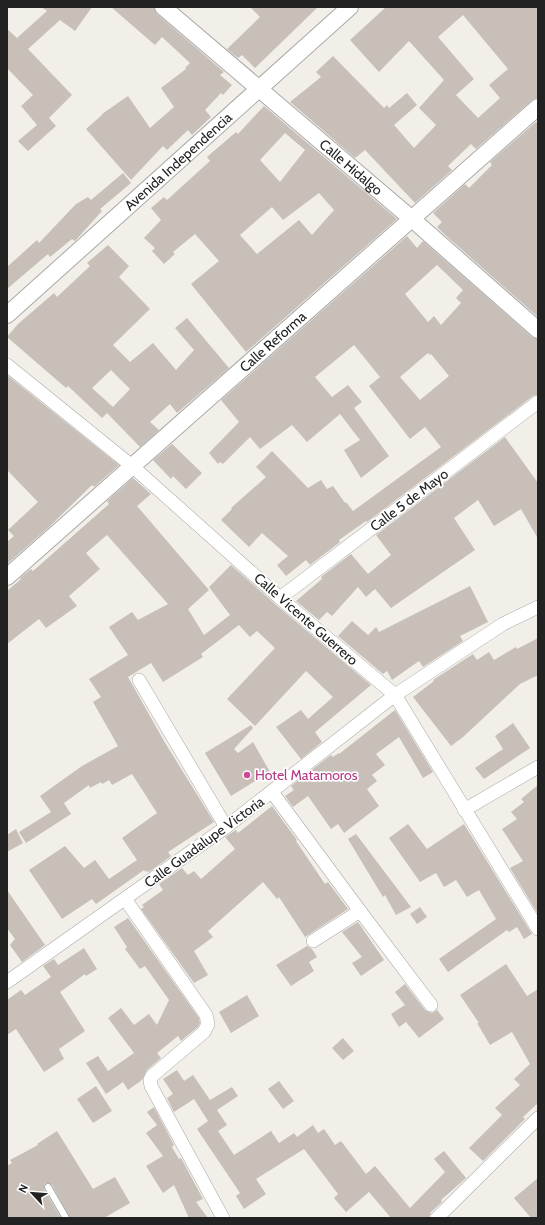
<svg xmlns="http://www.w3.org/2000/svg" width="545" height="1225" viewBox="0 0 545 1225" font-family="Cabin,sans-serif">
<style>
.building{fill:#c7bfb8;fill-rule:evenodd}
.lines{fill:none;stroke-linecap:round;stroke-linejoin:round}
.service-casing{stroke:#a9a9a9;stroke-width:8}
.minor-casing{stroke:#a9a9a9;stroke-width:14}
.tertiary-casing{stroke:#a9a9a9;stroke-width:18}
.service{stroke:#fff;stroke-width:6}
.minor{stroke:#fff;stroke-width:13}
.tertiary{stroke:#fff;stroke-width:16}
.hotel-dot{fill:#d1479c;stroke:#fff;stroke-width:1.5}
.labels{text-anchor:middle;stroke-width:3.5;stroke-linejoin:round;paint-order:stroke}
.street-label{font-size:14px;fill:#222;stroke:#fff}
.hotel-label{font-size:14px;fill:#b23c85;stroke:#fff;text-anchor:start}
</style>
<rect width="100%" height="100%" fill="#f2efe9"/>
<g class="building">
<path d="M41 7H92L75 31 60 20 28 49 72 95 49 118 56 126 28 151 18 141 37 125 21 106 33 95 7 68V29L17 38 47 11Z"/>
<path d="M111 7H154L157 14 224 72 220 75 232 85 223 95 221 93 205 110 211 117 192 135 188 130 167 150 163 146 131 180 86 129 102 115V114L128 96 150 128 174 107 161 88 186 69 185 68 190 63 162 37 155 45Z"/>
<path d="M250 7H318L255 68 242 55 238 58 227 49 260 17Z"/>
<path d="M386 7H538V97L532 100 476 149 471 144 448 166 452 170 415 203 365 150 355 158 290 102 321 77 316 72 333 56 384 108 387 105 389 108 407 93 417 105 394 125 414 148 436 125 419 108 444 80 409 41 379 72 350 40ZM463 15 508 69 489 85 500 98 478 118 456 95 474 79 438 37Z"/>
<path d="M264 106 397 219 246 352 191 284 219 261 195 234 173 252 175 254 164 264 152 251 155 248 144 238 161 220 151 208 164 197 167 200 210 161 207 157 236 132 238 134ZM285 133 305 150 280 182 260 160ZM319 193 334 210 312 235 299 220 257 254 240 235 272 207 283 220Z"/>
<path d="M536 122 538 124V317L444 234 437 227 442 222 433 213 465 184 469 188 492 165 490 162Z"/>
<path d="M123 173 131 183 100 209 102 211 75 241 72 239 50 257 48 254 7 289V267L37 240 39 243 76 204 88 197 91 200Z"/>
<path d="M407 236 417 248 423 241 532 337 538 339V394L533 396 367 522 366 521 339 540 340 542 310 565 306 560 286 576 277 565 288 556 262 533 249 547 221 520 232 509 231 508 266 477 256 467 272 451 308 488 321 480 327 489 333 486 345 503 346 502 353 511 441 447 425 427 410 439 369 386 380 377 354 345 315 377 332 397 348 385 362 402 354 408 389 456 361 478 344 450 360 440 340 414 307 442 292 425 260 449 250 437 223 464 220 462 218 464 209 453 239 422 221 400ZM437 265 463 290 456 298 461 303 441 325 434 316 428 322 405 294ZM428 353 430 355 431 354 449 376 420 400 400 377Z"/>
<path d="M108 245 129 266 119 277 150 309 113 345 130 362 153 343 176 370 194 350 175 328 187 318 229 368 177 413 170 404 150 422 159 430 140 447 107 413 102 418 68 386 66 388 7 337 18 324 54 293 57 297 90 266 87 263ZM111 370 130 389 113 407 92 388Z"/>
<path d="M7 375 119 465 94 487 92 485 48 528 7 564V542L14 536 8 530 38 502 7 470Z"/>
<path d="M505 437 538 483V539L521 509 494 526 478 500 454 518 475 550 391 608 375 589 366 597 358 587 332 616 327 612 319 620 296 601 322 579 321 577 351 554 368 574 391 555 376 535Z"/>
<path d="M172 444 202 473 186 489 173 476 171 479 153 460Z"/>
<path d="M133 478 151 494 137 506 209 590 188 609 204 635 230 615 209 587 231 565 275 604 371 685 315 732 322 742 301 759 276 727 301 710 308 719 333 697 306 671 255 726 227 699 275 648 257 631 250 637 239 625 201 654 203 657 163 682 151 663 128 677 164 741 214 822 168 852 171 856 149 872 147 871 146 872 144 870 96 904 92 899 62 919 29 870 65 846 84 868 95 860 109 879 137 860 122 838 157 813 132 774 112 785 109 780 102 784 101 782 90 788 89 785 64 803 71 814 26 843 19 832 51 812 40 796 82 766 118 746 93 702 101 697 89 679 128 655 109 627 132 612 138 620 168 604 107 535 86 553 100 569 69 596 77 606 46 628 39 619 7 644V591L21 579 20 578 31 569 33 571 109 504 107 501Z"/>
<path d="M470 586 488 622 460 636 463 641 423 667 419 661 392 680 387 671 383 674 338 636 352 621 368 635 376 627 379 632Z"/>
<path d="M538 638V675L520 684 463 737 451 746 413 697 434 681 433 680 473 654 477 660 489 652 494 660 516 647 517 649Z"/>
<path d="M395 710 433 772 423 778 399 737 376 754 385 765 372 775 377 781 367 789 379 806 344 833 338 824 331 829 308 796 293 807 285 796 294 790 291 786 331 755 333 757 339 753V754Z"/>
<path d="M513 723 530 748 484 779 475 768 503 749 495 736Z"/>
<path d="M251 725 253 728 234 749 238 753 253 742 270 772 231 796 205 753Z"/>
<path d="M538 785V914L510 868 523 861 502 829 517 819 511 812 524 802 521 799Z"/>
<path d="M272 806 297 840 296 841 325 884 328 882 348 909 305 937 279 897 277 899 263 882 208 931 213 937 194 951 208 975 194 983 141 909 144 907 142 905 163 890 159 884 182 868 188 875 194 871 201 879 235 849 225 837 236 830 238 833Z"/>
<path d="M408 824 427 849 464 824 532 934 524 939 517 927 509 932 507 930 448 972 439 959 496 919 479 890 467 897 456 880 444 887 436 873 420 882 389 838Z"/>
<path d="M16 829 23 843 7 852V835Z"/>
<path d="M356 834 411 907 396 915 385 895 383 897 348 839Z"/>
<path d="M7 890 45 945 22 962 10 945 15 939 7 928Z"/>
<path d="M420 907 427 917 417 924 410 914Z"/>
<path d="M128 918 199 1018 200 1023 198 1027 181 1041 178 1036 157 1053 161 1058 147 1070 142 1080 128 1090 123 1082 106 1094 86 1063 98 1056 108 1071 134 1053 108 1018 121 1008 134 1025 149 1014 157 1025 169 1000 145 966 140 969 125 949 127 947 114 927Z"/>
<path d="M358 922 384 960 361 976 352 963 362 957 342 932Z"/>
<path d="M307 946 312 949 317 957 309 962 314 971 291 986 276 965Z"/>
<path d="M84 948 97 969 86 976 85 974 60 992 85 1031 59 1049 64 1059 44 1072 16 1029 7 1035V1000L21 990 25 995 51 977 43 966 54 959 58 965Z"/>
<path d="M506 964 527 996 538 989V1103L523 1117 525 1119 483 1161 469 1148 502 1115 495 1108 520 1085 514 1079 530 1064 512 1032 490 1045 477 1023H479L460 995Z"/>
<path d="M405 984 425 1010 432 1013 437 1010 444 1019 419 1038 406 1022 399 1027 391 1014 405 1005 395 992Z"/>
<path d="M247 995 259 1016 231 1033 219 1012Z"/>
<path d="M343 1038 354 1051 343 1060 332 1048Z"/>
<path d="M177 1070 184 1081 193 1075 210 1100 232 1087 238 1096 217 1110 227 1125 218 1131 234 1155 271 1131 279 1143 294 1133 297 1137 313 1125 318 1133 324 1129 335 1145 341 1141 366 1174 375 1166 410 1208 445 1172 434 1159 444 1151 466 1178 441 1200 442 1202 431 1212 429 1218H391L369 1192 346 1212 334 1198 338 1194 304 1149 256 1179 266 1194 244 1209 236 1196 240 1193 197 1129 208 1121 194 1099 174 1112 167 1098 173 1094 163 1079Z"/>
<path d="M279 1081 294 1101 283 1109 268 1089Z"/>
<path d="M96 1086 112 1111 93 1123 77 1099Z"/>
<path d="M154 1107 174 1145 172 1147 167 1139 179 1159 181 1158 203 1199 196 1202 208 1218H189L174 1185 163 1193 146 1166 163 1156 146 1133 157 1125 147 1112Z"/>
<path d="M57 1131 93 1189 115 1177 130 1203 104 1218H70L52 1185 48 1183 44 1184V1189L61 1218H7V1166L12 1163 10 1160 38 1145 37 1144Z"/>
<path d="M538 1178V1218H531L514 1198Z"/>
</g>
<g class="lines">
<g class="service-casing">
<path id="service" d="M48 1187 66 1218"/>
</g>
<g class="minor-casing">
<g id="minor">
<path d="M7 365 132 466 280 598 395 695 538 929"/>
<path d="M280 598 538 402"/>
<path d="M139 680 226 827"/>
<path d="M272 792 360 911 431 1005"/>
<path d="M464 810 538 767"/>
<path d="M125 899 206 1015 208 1024 204 1032 152 1076 150 1080 151 1086 223 1218"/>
<path d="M313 941 360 911"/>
<path d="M7 982 226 827 395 695 503 624 538 607"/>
<path d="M437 1218 538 1118"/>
</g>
</g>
<g class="tertiary-casing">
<g id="tertiary">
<path id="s1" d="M163 7 412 219 538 330"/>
<path id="s2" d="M7 315 350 7"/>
<path id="s3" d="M7 577 538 107"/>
</g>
</g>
<use href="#service" class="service"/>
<use href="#minor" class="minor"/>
<use href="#tertiary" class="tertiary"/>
</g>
<circle class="hotel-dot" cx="247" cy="775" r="4"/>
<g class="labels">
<g class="street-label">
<text dy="5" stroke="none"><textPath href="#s2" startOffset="230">Avenida Independencia</textPath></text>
<text dy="5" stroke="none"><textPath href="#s1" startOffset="247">Calle Hidalgo</textPath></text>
<text dy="5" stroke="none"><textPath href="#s3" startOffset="355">Calle Reforma</textPath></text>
<text transform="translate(409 500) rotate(-37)" y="5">Calle 5 de Mayo</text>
<text transform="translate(306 619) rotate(41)" y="5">Calle Vicente Guerrero</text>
<text transform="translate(204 842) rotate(-36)" y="5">Calle Guadalupe Victoria</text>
</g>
<g class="hotel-label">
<text x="255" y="780">Hotel Matamoros</text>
</g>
</g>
<rect width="545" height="1225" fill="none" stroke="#222222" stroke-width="16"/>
<g transform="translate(32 1193) rotate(296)" stroke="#ffffff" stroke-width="3" paint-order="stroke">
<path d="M0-3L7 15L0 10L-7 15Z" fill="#222222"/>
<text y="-6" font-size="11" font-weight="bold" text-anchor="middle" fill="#222222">N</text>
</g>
</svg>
